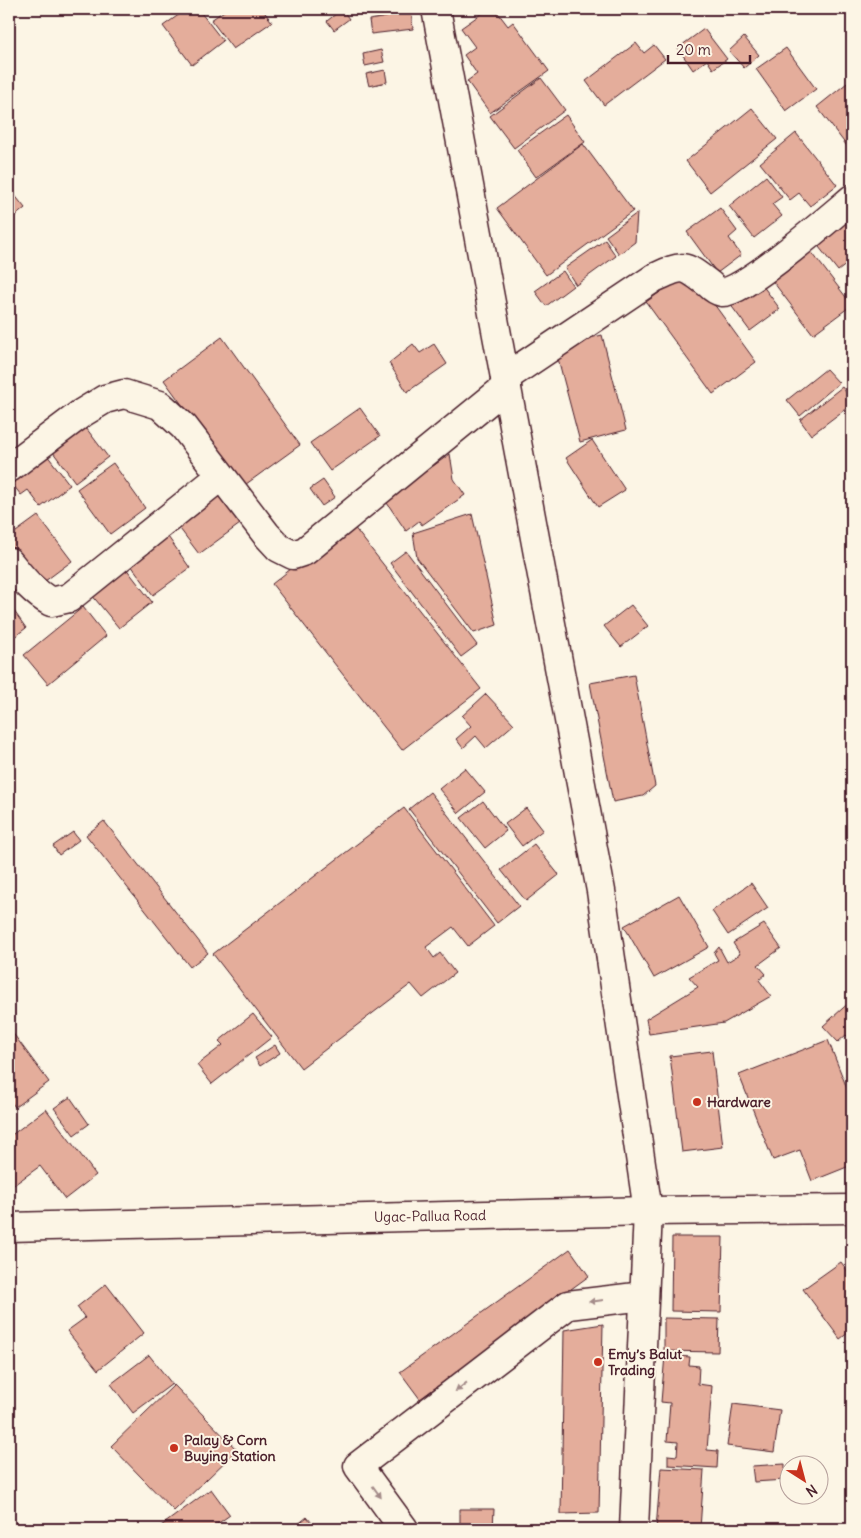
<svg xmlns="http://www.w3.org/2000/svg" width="861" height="1538" viewBox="0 0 861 1538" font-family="Delius,sans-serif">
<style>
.building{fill:#e4ad9b;stroke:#4a1f2b}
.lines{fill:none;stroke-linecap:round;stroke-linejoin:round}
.minor-casing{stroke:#4a1f2b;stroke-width:31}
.highway-casing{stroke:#4a1f2b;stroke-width:31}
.minor{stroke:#fcf5e5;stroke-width:28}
.highway{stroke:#fcf5e5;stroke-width:28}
.oneway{fill:#a38a88}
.poi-dot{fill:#c8321e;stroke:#fcf5e5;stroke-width:2}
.labels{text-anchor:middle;stroke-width:4;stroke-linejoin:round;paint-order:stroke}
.poi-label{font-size:14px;font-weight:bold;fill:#4a1f2b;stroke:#fcf5e5;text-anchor:start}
.street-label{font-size:14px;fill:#4a1f2b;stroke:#fcf5e5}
</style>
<rect width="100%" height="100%" fill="#fcf5e5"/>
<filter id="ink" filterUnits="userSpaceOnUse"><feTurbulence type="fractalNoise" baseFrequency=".02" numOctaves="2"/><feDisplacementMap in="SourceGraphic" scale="10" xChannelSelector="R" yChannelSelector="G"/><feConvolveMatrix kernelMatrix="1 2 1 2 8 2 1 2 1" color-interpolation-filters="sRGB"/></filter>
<g filter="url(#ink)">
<g class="building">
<path d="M187 9H198L223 41 192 65 163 26Z"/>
<path d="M227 9H262L272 22 233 49 211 20Z"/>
<path d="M342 9 349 19 334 30 327 21Z"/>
<path d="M386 9H411L413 29 371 34 369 20 387 17Z"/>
<path d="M488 9H495L508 26 513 22 549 71 490 113 467 81 477 74 464 55 475 47 461 28Z"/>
<path d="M704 29 727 59 713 69 707 60 693 70 678 48Z"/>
<path d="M744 37 759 55 744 68 729 51Z"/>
<path d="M636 43 644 53 654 45 665 59 604 105 586 81Z"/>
<path d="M786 48 816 89 786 111 756 69Z"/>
<path d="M381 50 384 62 365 66 363 54Z"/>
<path d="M385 70 387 82 369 86 366 74Z"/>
<path d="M541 78 565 110 514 148 490 116Z"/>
<path d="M847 83 852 90V148L850 150 817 107Z"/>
<path d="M752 108 777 139 710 192 686 161Z"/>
<path d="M566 115 585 142 536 177 517 150Z"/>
<path d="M796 133 837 185 810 206 799 193 790 200 760 163Z"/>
<path d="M583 144 633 211 546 275 497 208Z"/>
<path d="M766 176 782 197 772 204 782 216 754 238 729 206Z"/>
<path d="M9 188 25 208 9 221Z"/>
<path d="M720 208 737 231 729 238 741 255 717 273 687 232Z"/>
<path d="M637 213 635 242 619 254 606 236Z"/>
<path d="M850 214 852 217V260L838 271 815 242Z"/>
<path d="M605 240 616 256 576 285 565 268Z"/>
<path d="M810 250 852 305 813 334 771 279Z"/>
<path d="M563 271 573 286 546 306 535 291Z"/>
<path d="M690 271 756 362 713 394 646 302Z"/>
<path d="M757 278 780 309 750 331 727 300Z"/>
<path d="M602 335 626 430 580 442 555 347Z"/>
<path d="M222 337 300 445 242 487 164 380Z"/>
<path d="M413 344 420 353 434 344 447 364 407 392 389 363Z"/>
<path d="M826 369 839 383 800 416 787 400Z"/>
<path d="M842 387 852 400V404L811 435 800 420Z"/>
<path d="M360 408 380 436 330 471 310 443Z"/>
<path d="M80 420 108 457 75 482 47 444Z"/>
<path d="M592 440 625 490 598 507 566 458Z"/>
<path d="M40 446 70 485 41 507 28 490 21 495 9 480Z"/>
<path d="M450 454 454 479 465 495 422 525 419 521 406 531 385 500Z"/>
<path d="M113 463 145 508 110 534 77 489Z"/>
<path d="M323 480 335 497 322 506 310 489Z"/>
<path d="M215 490 240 524 199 554 174 521Z"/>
<path d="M472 514 497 625 474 633 417 558 413 533Z"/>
<path d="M38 516 72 561 37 587 9 548V537Z"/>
<path d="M350 522 481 689 402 750 272 584Z"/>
<path d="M166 534 190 568 153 595 128 561Z"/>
<path d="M406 551 477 645 461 657 390 563Z"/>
<path d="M125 567 152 602 119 628 91 594Z"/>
<path d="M9 604 26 628 9 641Z"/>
<path d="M631 605 648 626 621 647 604 626Z"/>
<path d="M83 607 106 636 48 684 24 655Z"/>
<path d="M634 675 655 786 643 796 613 802 590 683Z"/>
<path d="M486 694 514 724 486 748 476 736 463 748 456 739 471 726 462 716Z"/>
<path d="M465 768 485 792 459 813 439 789Z"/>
<path d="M430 792 519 906 497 923 409 809Z"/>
<path d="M483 801 506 831 485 848 461 818Z"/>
<path d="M404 808 494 926 468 946 453 927 426 947 434 958 440 953 455 973 423 998 411 984 301 1068 213 954Z"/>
<path d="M526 808 543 830 522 846 505 824Z"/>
<path d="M104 821 208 953 190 967 86 835Z"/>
<path d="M73 832 79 840 59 855 53 846Z"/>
<path d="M534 844 559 875 526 901 501 870Z"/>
<path d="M751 883 768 908 728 935 712 911Z"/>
<path d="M679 895 709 947 654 978 624 926Z"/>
<path d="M764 924 781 948 758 965 766 974 759 980 771 996 724 1023 649 1034 646 1019 698 987 689 977 718 960 714 953 719 947 727 962 740 954 733 943Z"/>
<path d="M852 1000V1041L846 1035 838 1042 823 1026Z"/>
<path d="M253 1014 272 1037 212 1084 197 1065 223 1045 219 1041Z"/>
<path d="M9 1028 49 1082 15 1107 9 1099Z"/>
<path d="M828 1040 852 1101V1165L812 1181 800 1150 773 1160 739 1075Z"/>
<path d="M275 1045 280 1053 260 1066 255 1058Z"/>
<path d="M712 1051 723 1147 682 1152 670 1056Z"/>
<path d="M70 1097 89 1124 74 1135 54 1108Z"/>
<path d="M46 1109 96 1175 65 1199 40 1166 11 1187 9 1184V1137Z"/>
<path d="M672 1237H723L721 1312 671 1311Z"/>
<path d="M570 1249 589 1276 420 1399 400 1372Z"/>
<path d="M841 1262 852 1277V1330L840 1339 803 1289Z"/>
<path d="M106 1284 144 1333 98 1370 67 1331 85 1318 77 1307Z"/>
<path d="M664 1318 719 1319 718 1352 664 1351Z"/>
<path d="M603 1324 599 1513 561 1514 564 1330Z"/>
<path d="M149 1355 172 1384 133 1413 111 1384Z"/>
<path d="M665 1355 690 1357 689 1365 699 1366 698 1384 712 1386 707 1450 718 1451 717 1468 668 1465V1455L677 1456 678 1442 667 1441 670 1403 661 1402Z"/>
<path d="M174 1385 237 1450 174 1511 111 1446Z"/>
<path d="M733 1404 780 1410 774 1452 727 1446Z"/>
<path d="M785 1464V1480L754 1482 752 1466Z"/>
<path d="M661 1468 704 1470 700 1529H656Z"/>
<path d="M211 1489 230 1515 210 1529H157Z"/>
<path d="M460 1509H494L493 1529H460Z"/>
<path d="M307 1517 317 1529H292Z"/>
</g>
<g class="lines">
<g class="minor-casing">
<g id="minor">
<path d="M505 378 654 278C684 264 683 264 709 284 712 287 717 291 722 292 740 296 834 214 852 199"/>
<path d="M9 468 82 413 105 399 124 394 160 405 184 427 266 534 279 548 293 555 305 551 507 386"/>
<path d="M9 562C22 578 33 592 51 602L69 598 221 476"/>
<path d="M9 1227 648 1211 852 1209"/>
<path d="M404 1529 358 1466 568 1305 644 1296"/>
</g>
</g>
<g class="highway-casing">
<path id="highway" d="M436 9 601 891 648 1211 634 1529"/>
</g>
<use href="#minor" class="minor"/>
<use href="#highway" class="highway"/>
</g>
<defs><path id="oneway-solid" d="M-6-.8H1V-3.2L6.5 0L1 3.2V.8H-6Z" transform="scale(1.25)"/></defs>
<g class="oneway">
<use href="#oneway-solid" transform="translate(596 1301) rotate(173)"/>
<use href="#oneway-solid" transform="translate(461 1387) rotate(142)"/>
<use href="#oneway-solid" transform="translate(377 1492) rotate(54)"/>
</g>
</g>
<g class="poi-dot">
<circle cx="697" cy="1102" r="5"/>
<circle cx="598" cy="1362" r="5"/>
<circle cx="174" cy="1448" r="5"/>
</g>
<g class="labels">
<g class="poi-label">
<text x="707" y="1107">Hardware</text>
<text x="608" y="1359">Emy’s Balut<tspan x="608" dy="16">Trading</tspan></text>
<text x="184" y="1445">Palay &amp; Corn<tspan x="184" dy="16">Buying Station</tspan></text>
</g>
<g class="street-label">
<text transform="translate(430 1216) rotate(-1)" y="5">Ugac-Pallua Road</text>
</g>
</g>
<rect width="861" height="1538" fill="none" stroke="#fcf5e5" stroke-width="30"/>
<rect x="15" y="15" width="831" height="1508" fill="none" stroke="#4a1f2b" stroke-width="2" filter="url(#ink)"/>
<g transform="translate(804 1480) rotate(144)"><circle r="24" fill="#fcf5e5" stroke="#b59f9b"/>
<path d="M0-4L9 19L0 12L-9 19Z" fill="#c8321e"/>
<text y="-8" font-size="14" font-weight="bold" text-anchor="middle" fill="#4a1f2b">N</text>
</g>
<path d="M668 55v8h82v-8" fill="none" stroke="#4a1f2b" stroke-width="2.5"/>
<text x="676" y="55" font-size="15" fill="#4a1f2b" stroke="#fcf5e5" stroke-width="4" paint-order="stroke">20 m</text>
</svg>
